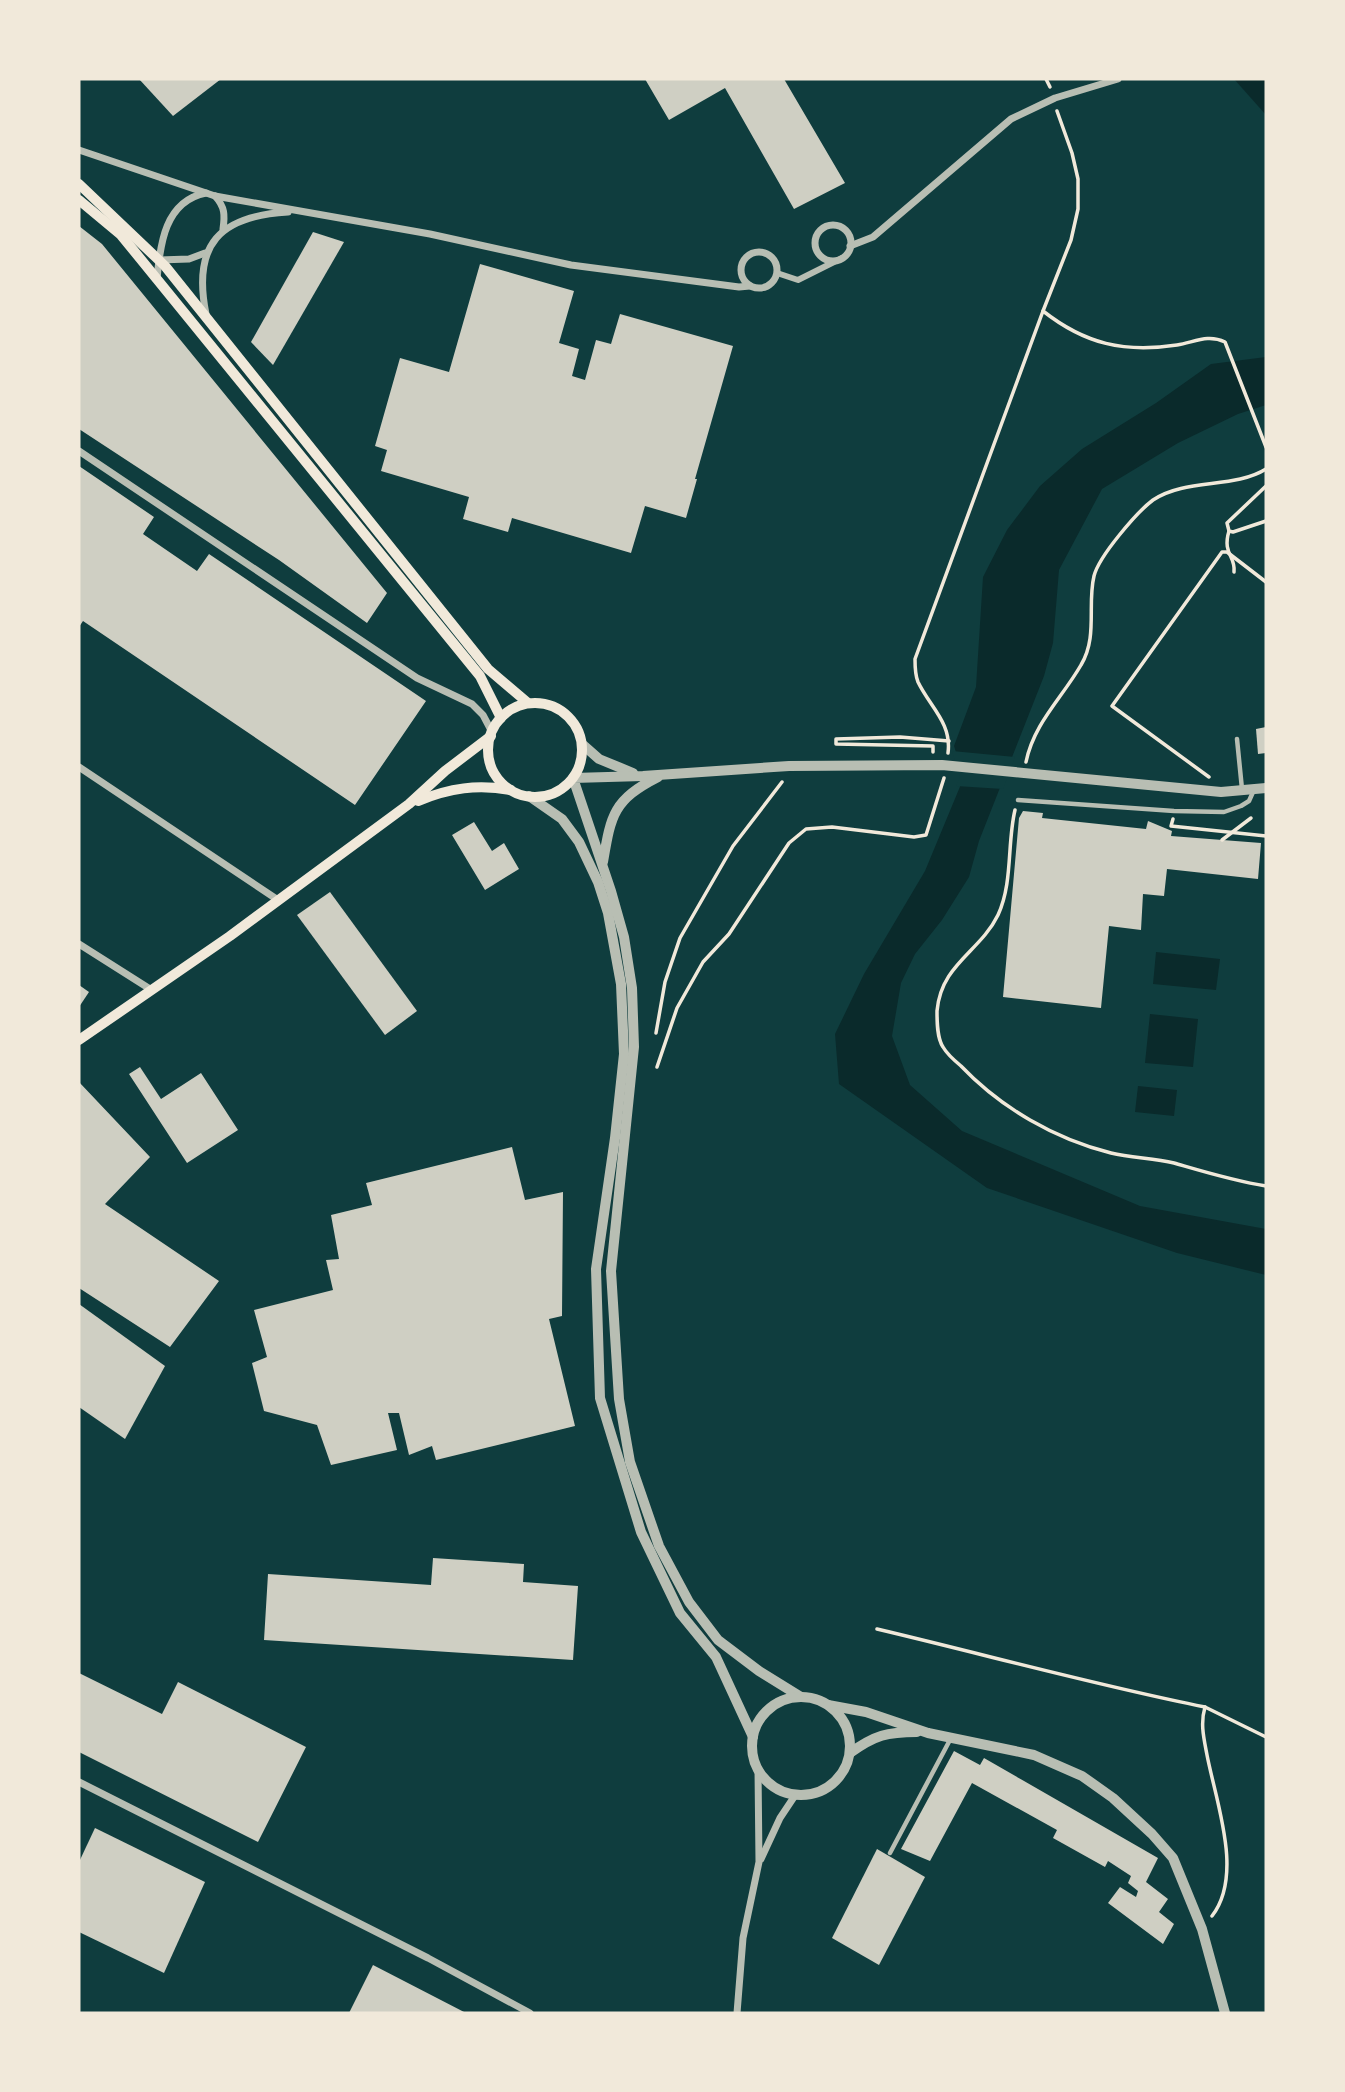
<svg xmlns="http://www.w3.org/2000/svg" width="1345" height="2092" viewBox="0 0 1345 2092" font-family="Literata,serif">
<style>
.water{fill:#0a2a2b}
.pier{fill:#0f3d3e}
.building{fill:#cfcfc3}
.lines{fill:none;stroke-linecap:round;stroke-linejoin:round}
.path{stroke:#f1e9da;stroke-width:3.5}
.service{stroke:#b8beb3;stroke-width:4.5}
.pedestrian{stroke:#b8beb3;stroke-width:6}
.minor{stroke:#b8beb3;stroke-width:7}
.tertiary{stroke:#b8beb3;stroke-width:10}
.secondary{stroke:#f1e9da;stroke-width:10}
</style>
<rect width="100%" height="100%" fill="#0f3d3e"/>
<g class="water">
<path d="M1234 79H1266V115Z"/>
<path d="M1266 357V405L1238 414 1178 443 1102 489 1059 570 1053 643 1044 676 979 841 969 877 942 920 915 954 901 983 892 1036 910 1085 962 1131 1140 1206 1266 1229V1275L1177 1253 987 1188 839 1084 835 1034 864 974 925 871 964 777 954 746 976 687 983 577 1007 530 1040 486 1082 449 1156 403 1211 364Z"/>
<path d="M1156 952 1220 959 1216 990 1153 984Z"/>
<path d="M1150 1014 1198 1019 1193 1067 1145 1063Z"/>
<path d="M1138 1086 1177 1090 1174 1116 1135 1112Z"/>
</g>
<path class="pier" d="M952 751 1015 757 1003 789 956 786 960 777Z"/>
<g class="building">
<path d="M139 79H221L173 116Z"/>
<path d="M645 79H784L845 183 794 209 725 88 669 120Z"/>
<path d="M79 226 102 244 387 593 367 623 279 560 79 429Z"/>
<path d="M313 232 344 242 273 365 251 342Z"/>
<path d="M480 264 574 291 559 343 579 349 572 376 585 380 596 340 611 344 620 314 733 346 695 479H697L686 518 645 506 631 553 512 518 508 532 463 519 469 497 381 471 387 450 375 446 400 358 449 372Z"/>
<path d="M79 466 154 517 143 534 197 571 209 554 426 701 355 805 83 621 79 627Z"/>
<path d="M1266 727V753L1258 754 1256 729Z"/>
<path d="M1023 811 1043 813 1042 818 1146 829 1148 821 1172 831 1171 836 1261 843 1258 879 1167 869 1164 896 1143 894 1141 930 1109 926 1101 1008 1003 997 1019 818Z"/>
<path d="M474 822 492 851 504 843 519 869 485 890 452 835Z"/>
<path d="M330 892 417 1011 385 1035 297 915Z"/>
<path d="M79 985 89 992 79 1007Z"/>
<path d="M140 1067 161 1099 201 1073 238 1130 187 1163 129 1074Z"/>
<path d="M79 1082 150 1157 105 1204 219 1281 170 1347 79 1288Z"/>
<path d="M512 1147 525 1200 563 1192 562 1316 549 1319 575 1426 436 1460 432 1446 409 1455 399 1413H388L397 1450 331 1465 317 1425 264 1411 252 1363 267 1357 254 1310 333 1290 326 1260 339 1259 331 1215 372 1205 366 1183Z"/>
<path d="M79 1304 165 1366 125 1439 79 1407Z"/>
<path d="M433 1558 524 1564 523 1582 578 1586 573 1660 264 1640 268 1574 431 1585Z"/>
<path d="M79 1673 162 1714 178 1682 306 1747 258 1842 79 1752Z"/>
<path d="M954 1751 980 1765 984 1758 1158 1858 1146 1882 1168 1899 1159 1912 1174 1924 1163 1944 1108 1903 1120 1887 1136 1897 1138 1891 1128 1883 1131 1876 1108 1861 1105 1867 1053 1838 1057 1830 972 1783 930 1861 901 1849Z"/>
<path d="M95 1828 205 1882 164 1973 79 1932V1862Z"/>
<path d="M877 1849 925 1877 879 1965 832 1938Z"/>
<path d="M373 1965 466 2013H349Z"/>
</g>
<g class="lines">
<g class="path">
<path d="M1046 79 1050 87"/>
<path d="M1057 111 1072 153 1078 179V209L1071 240 1043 311C1085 344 1124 353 1177 345 1195 342 1208 334 1225 342L1266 447"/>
<path d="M1266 486 1227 523 1229 531 1233 532 1266 521"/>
<path d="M1229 531C1222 554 1236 556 1234 572"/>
<path d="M933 752V746L836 744V739L900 737 949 741"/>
<path d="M948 753C952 723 930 707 918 682 915 675 915 667 915 659L1043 311"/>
<path d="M1026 762C1034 723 1062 698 1081 665 1098 637 1087 605 1094 576 1099 556 1137 512 1153 500 1186 478 1234 489 1266 469"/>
<path d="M1209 777 1112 706 1222 552H1227L1266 582"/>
<path d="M1015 810C1007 843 1013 883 998 915 980 952 941 964 937 1011 937 1022 937 1038 943 1047 947 1054 955 1061 961 1066 1001 1108 1055 1139 1111 1153 1132 1158 1153 1158 1174 1163 1205 1172 1234 1181 1266 1186"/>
<path d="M1173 819 1171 826 1266 836"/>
<path d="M1222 840 1251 818"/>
<path d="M656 1033 665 982 680 938 733 846 782 782"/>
<path d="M657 1067 677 1008 703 962 729 934 789 843 806 829 832 827 914 837 926 835 944 778"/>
<path d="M877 1629C987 1655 1095 1685 1205 1707"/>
<path d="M1212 1916C1244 1875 1216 1802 1207 1755 1204 1739 1200 1724 1205 1707L1266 1737"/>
</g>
<g class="service">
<path d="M1237 739 1242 789"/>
<path d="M1018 800 1174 811 1224 812 1241 806 1249 801 1253 792"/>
<path d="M890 1853 951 1738"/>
</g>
<path class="pedestrian" d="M777 273 798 280 842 258"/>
<g class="minor">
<path d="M79 150 215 196 430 234 571 265 739 287 750 286"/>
<path d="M215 196C225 207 225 215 223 229"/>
<circle cx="833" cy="243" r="18"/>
<path d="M850 246 873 237 1011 119 1055 98 1118 79"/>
<circle cx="759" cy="270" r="18"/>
<path d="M159 260 189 259 205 253"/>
<path d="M157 279C160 244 165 201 206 193"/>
<path d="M206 314C192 244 220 216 288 212"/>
<path d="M79 451 417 678 472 704 483 715 492 732"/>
<path d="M79 767 278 900"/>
<path d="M79 944 150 989"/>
<path d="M79 1782 428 1958 530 2013"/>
<path d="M761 1859 780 1818 796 1794"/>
<path d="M737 2013 743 1938 759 1862 758 1769"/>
</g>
<g class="tertiary">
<path d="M582 744 599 759 633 773"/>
<path d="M529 796 562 819 579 842 598 882 608 913 621 984 624 1054 615 1138 596 1269 600 1398 641 1532 680 1613 716 1657 753 1737"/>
<path d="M603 862C611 815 613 800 658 777"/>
<path d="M801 1697 759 1671 718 1640 689 1602 659 1546 630 1462 619 1399 611 1271 634 1047 632 988 624 937 611 891 573 778 643 776 789 766 942 765 1221 792 1266 788"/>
<circle cx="801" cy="1746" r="49"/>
<path d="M828 1705 866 1712 928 1733 1034 1755 1082 1776 1113 1798 1152 1834 1173 1858 1202 1929 1225 2013"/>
<path d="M850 1753C875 1735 887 1732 917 1732"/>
</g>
<g class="secondary">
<path d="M79 184 165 266 488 669 528 703"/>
<path d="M79 200 121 235 480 676 501 718"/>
<circle cx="535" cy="750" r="47"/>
<path d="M418 801C450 788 477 784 511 790"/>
<path d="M79 1040 230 936 409 804 445 771 491 736"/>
</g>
</g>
<rect width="1345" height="2092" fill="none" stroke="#f1e9da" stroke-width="161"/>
</svg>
